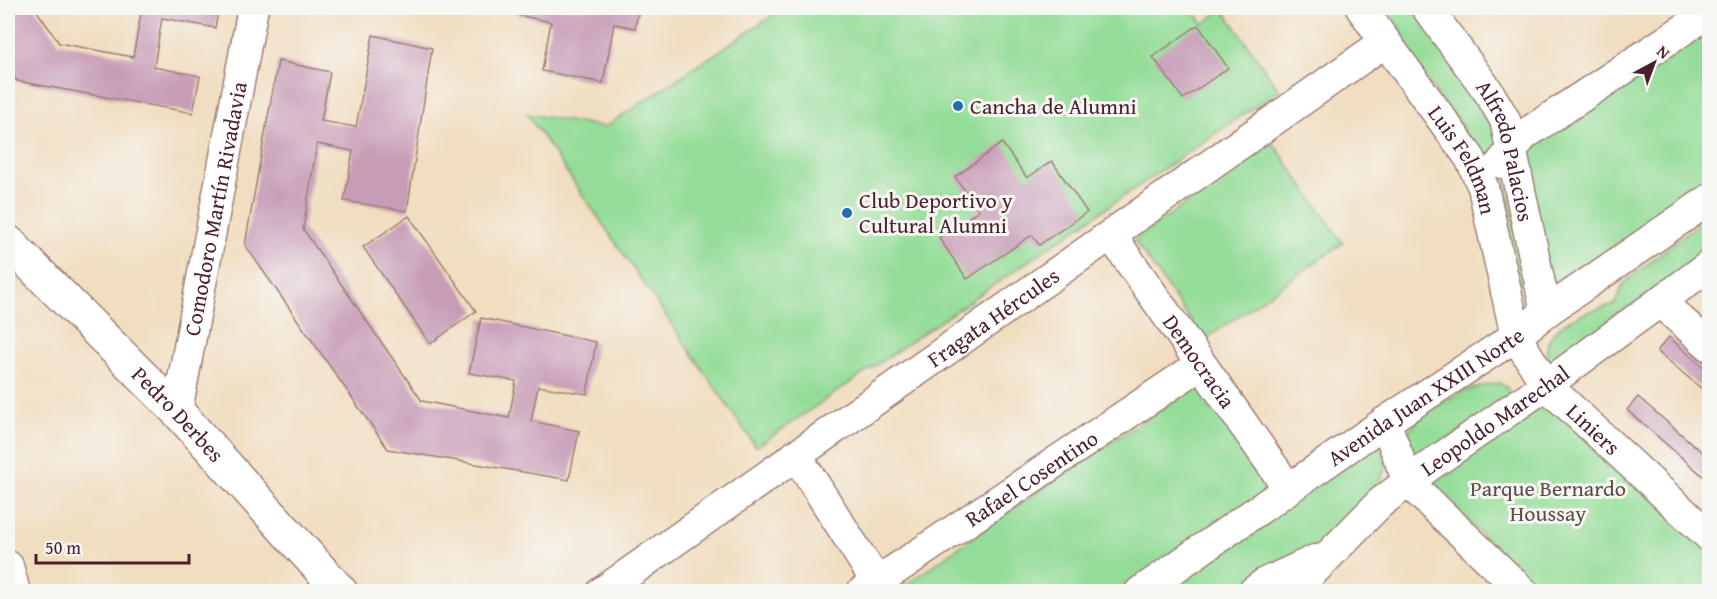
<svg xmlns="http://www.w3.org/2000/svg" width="1717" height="599" viewBox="0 0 1717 599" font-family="'Gentium Book Plus',serif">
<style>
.green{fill:#94dd98;stroke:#6f7e62;stroke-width:1.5}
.building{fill:#c79cb7}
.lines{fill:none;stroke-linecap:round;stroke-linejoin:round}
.minor-casing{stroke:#9e7e75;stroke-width:33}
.major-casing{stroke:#9e7e75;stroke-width:36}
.minor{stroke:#fff;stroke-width:30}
.major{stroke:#fff;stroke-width:33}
.poi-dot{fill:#1f6fb2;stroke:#f6f6f2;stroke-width:2}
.labels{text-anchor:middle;stroke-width:6;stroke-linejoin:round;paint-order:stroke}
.poi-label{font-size:22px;fill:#4a1f2b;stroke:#f6f6f2;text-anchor:start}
.street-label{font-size:22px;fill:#4a1f2b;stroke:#f6f6f2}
.park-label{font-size:22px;fill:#5c4e46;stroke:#f6f6f2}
</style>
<rect width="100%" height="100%" fill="#f6f6f2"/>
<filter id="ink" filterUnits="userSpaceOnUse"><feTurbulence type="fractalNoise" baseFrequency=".0167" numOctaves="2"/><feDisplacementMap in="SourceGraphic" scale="12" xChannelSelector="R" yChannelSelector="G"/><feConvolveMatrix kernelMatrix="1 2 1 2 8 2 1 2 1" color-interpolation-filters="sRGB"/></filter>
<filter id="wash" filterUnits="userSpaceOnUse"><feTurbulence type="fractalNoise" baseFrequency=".008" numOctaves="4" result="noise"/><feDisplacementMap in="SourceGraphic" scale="24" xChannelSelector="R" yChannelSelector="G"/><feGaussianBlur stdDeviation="1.35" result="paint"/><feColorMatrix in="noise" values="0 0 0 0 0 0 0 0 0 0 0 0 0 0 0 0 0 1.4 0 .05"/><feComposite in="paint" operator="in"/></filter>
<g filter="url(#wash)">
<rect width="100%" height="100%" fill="#f1ddbf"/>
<g class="green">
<path d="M784 8H1192L1203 24 1223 9 1279 90 756 447 527 114 605 127Z"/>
<path d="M1374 8H1413L1506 140 1488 158 1478 150Z"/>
<path d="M1709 22V182L1547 292 1523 152Z"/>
<path d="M1273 143 1343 243 1204 340 1134 240Z"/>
<path d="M1505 181 1530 281 1524 284 1517 282 1501 226 1500 185Z"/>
<path d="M1709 215V250L1621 313 1555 373 1546 364C1547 357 1546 346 1549 340 1561 317 1594 310 1615 304L1623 284Z"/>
<path d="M1500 383 1508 389 1511 396 1418 460 1408 449 1406 433C1430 405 1463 387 1500 383Z"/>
<path d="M1193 388 1202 389 1262 473C1266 483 1268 488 1260 496L1120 591 896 592 1031 496Z"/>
<path d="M1543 408 1557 412 1709 548V591H1537L1431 484 1435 474 1529 412Z"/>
<path d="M1378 445 1384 456 1386 466 1377 488 1325 545 1245 591 1161 592 1368 447Z"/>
</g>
<g id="blocks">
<g class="building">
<path d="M8 8H35L59 43 133 57 142 8H219L215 28 162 18 154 67 200 76 193 113 17 81 8 67Z"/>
<path d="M519 8H639L635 28 614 24 603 83 542 71 551 22 518 15Z"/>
<path d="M1198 25 1228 68 1183 99 1153 57Z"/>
<path d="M373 35 432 48 407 211 344 201 353 151 317 144 303 229 422 401 509 418 516 381 469 373 481 318 596 342 587 394 538 386 531 421 579 431 569 480 388 449 245 245 278 61 330 72 321 121 356 127Z"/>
<path d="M1002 143 1027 178 1052 161 1087 212 1039 245 1032 235 967 279 939 238 979 210 955 177Z"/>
<path d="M409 216 476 311 430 344 363 247Z"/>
<path d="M1669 337 1710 373V396L1657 351Z"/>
<path d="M1638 397 1710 459V482L1627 410Z"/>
</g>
</g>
</g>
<g filter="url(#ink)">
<use href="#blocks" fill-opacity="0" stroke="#9e7e75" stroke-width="1.5"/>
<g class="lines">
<g class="minor-casing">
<g id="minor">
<path id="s1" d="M1361 8 1470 158 1483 187 1516 336 1546 385 1710 537"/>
<path id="s2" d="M1427 8 1488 91 1505 120 1546 312"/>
<path d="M1501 163 1524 135 1710 12"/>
<path id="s3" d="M1111 235 1288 488"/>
<path d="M1660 302 1710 346"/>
<path id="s4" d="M177 411 253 8"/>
<path d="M1385 422 1408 482 1523 592"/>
<path d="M796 455 876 581"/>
<path d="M8 566 15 592"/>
<path id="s5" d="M602 592 1385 42"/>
<path id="s6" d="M862 592 1200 365"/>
<path id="s7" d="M1140 592 1385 422 1516 336 1546 312 1710 199"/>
<path d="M1253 592 1265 583 1315 560"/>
<path id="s8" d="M1293 592 1380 503 1425 469 1546 385 1710 265"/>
</g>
</g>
<g class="major-casing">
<g id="major">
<path id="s9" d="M8 242 177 411 341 592"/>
</g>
</g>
<use href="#minor" class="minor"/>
<use href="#major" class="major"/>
</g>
</g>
<g class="poi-dot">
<circle cx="958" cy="106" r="6"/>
<circle cx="847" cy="213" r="6"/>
</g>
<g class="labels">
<g class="poi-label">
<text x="970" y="114">Cancha de Alumni</text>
<text x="859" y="208">Club Deportivo y<tspan x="859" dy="25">Cultural Alumni</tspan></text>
</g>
<g class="street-label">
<text dy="8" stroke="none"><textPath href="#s2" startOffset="166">Alfredo Palacios</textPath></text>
<text dy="8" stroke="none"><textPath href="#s1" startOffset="184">Luis Feldman</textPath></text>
<text dy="8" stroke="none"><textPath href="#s4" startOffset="206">Comodoro Martín Rivadavia</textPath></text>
<text dy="8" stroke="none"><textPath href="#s5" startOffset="478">Fragata Hércules</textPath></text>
<text dy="8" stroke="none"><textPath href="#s3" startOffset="154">Democracia</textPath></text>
<text dy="8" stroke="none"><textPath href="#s7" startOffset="346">Avenida Juan XXIII Norte</textPath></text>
<text dy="8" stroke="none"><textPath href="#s9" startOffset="242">Pedro Derbes</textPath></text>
<text dy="8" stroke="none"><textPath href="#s8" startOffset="266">Leopoldo Marechal</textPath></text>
<text dy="8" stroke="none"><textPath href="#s1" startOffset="492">Liniers</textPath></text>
<text dy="8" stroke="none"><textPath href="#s6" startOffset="204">Rafael Cosentino</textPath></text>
</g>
<g class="park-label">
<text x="1548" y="496">Parque Bernardo<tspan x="1548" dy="25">Houssay</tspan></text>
</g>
</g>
<rect width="1717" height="599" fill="none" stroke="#f6f6f2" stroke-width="30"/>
<g transform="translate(1654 63) rotate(41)" stroke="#f6f6f2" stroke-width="4.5" paint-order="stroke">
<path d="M0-4.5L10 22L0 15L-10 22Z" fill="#4a1f2b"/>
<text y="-9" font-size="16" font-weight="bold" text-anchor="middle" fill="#4a1f2b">N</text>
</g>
<path d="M36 554v9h153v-9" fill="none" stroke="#4a1f2b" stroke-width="3"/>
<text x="45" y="554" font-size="18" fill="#4a1f2b" stroke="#f6f6f2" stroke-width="4.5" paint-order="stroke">50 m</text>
</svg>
